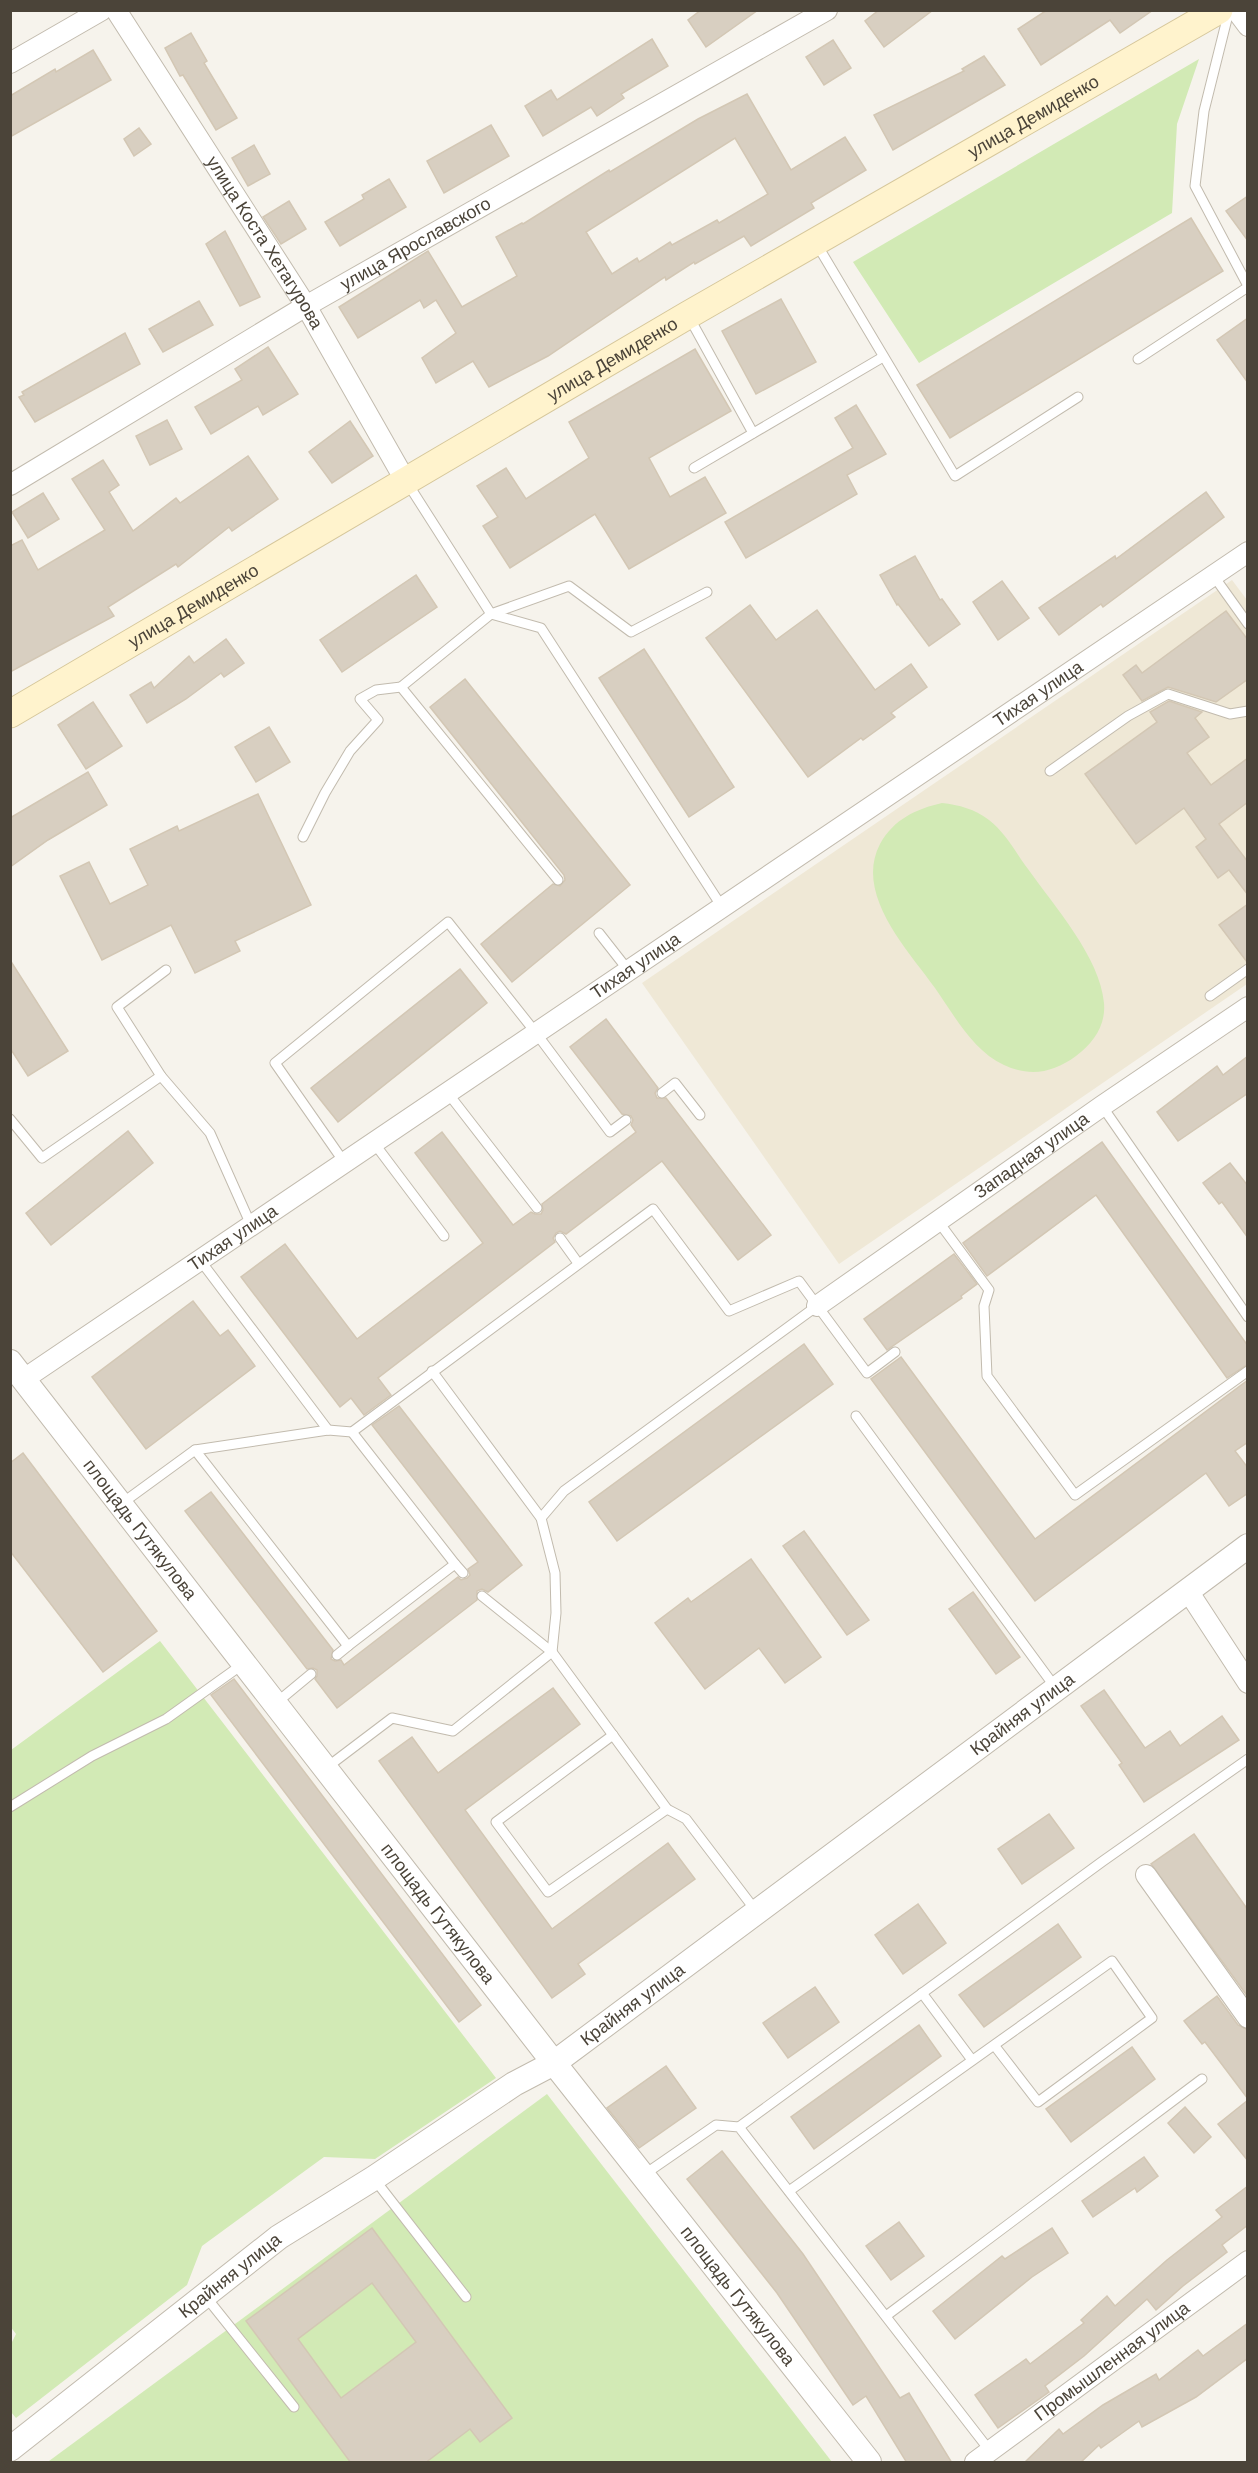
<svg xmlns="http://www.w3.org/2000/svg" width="1258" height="2473" viewBox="0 0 1258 2473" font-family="'DM Sans',sans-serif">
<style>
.education{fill:#efe8d6}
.green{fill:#d2eab5}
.building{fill:#d8cfc1;stroke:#d3c7b4;stroke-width:1.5;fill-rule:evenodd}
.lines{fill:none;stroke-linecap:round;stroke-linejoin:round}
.service-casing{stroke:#c2bbae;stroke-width:11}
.minor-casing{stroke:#c2bbae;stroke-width:22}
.tertiary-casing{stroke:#c2bbae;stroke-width:26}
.secondary-casing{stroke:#d6c79b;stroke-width:29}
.service{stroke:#fff;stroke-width:9}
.minor{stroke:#fff;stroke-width:20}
.tertiary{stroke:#fff;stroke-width:24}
.secondary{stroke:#fff3cd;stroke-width:27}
.labels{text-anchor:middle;stroke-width:4.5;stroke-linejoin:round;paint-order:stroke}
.street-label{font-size:18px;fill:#4b4439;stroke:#fff}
</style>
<rect width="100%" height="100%" fill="#f6f3ec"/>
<path class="education" d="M1232 580 1247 600V984L839 1264 642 983Z"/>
<g class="green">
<path d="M1199 59 1177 124 1172 213 919 363 853 262Z"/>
<path d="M942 803C959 805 975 809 989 820 1005 832 1016 853 1028 869 1054 906 1100 957 1104 1003 1106 1026 1093 1043 1076 1056 1053 1073 1030 1077 1004 1065 973 1051 954 1015 935 988 907 949 854 894 880 844 894 819 916 809 942 803Z"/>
<path d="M160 1641 496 2078 375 2159 324 2157 202 2246 187 2285 16 2418 11 2412 10 2346 16 2334 10 2326 11 1750Z"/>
<path d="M547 2094 832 2462H51L49 2461Z"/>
</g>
<g class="building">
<path d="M701 10H758L706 47 688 20Z"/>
<path d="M879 10H933L884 47 865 21Z"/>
<path d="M1047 10H1153L1120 33 1110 20 1041 65 1018 29Z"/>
<path d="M191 33 207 61 204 63 237 118 216 130 183 75 180 76 165 48Z"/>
<path d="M652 39 668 66 621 94 624 98 597 116 591 107 543 136 525 106 551 90 557 100Z"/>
<path d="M833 40 851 68 824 85 806 57Z"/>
<path d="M93 50 111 80 10 137V96L55 69 56 72Z"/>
<path d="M984 56 1005 85 893 150 874 115 964 71 962 69Z"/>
<path d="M747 94 791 170 845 137 866 170 811 203 814 208 751 246 744 236 695 264 694 262 666 280 665 277 548 356 489 387 473 361 436 383 422 358 456 333 436 300 424 308 420 300 358 338 339 307 428 251 462 307 517 276 496 237 522 223 523 224 609 170 610 172 698 119ZM735 138 768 194 719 223 717 220 672 245 670 242 639 262 637 258 612 274 586 232Z"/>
<path d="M491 125 509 156 444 193 427 161Z"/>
<path d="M139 128 151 144 134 156 124 139Z"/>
<path d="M254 145 270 174 248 186 232 158Z"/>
<path d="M389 179 406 207 340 246 325 222 364 199 362 195Z"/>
<path d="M1248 196V241L1226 211Z"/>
<path d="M289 201 306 229 281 244 263 217Z"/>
<path d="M1191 218 1223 271 950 438 917 385Z"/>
<path d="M225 231 260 297 240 306 206 244Z"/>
<path d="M781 299 816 362 756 394 722 331Z"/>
<path d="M199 301 213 325 163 352 149 329Z"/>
<path d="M1248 318V383L1217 340Z"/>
<path d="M125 333 140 364 35 422 19 397 24 395 22 392Z"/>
<path d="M268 347 298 394 263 415 258 406 211 434 195 407 242 380 235 369Z"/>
<path d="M695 349 731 411 649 458 670 497 705 477 726 513 629 569 595 514 510 568 483 526 498 517 477 486 506 468 526 499 589 458 569 422Z"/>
<path d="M856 405 886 454 847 475 857 494 746 558 725 522 853 448 835 418Z"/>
<path d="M167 420 182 449 150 465 136 436Z"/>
<path d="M350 421 373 456 332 483 309 452Z"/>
<path d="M248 456 278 499 232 531 229 527 178 567 176 564 108 607 114 616 10 672V546L22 540 38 570 105 530 72 479 103 460 119 485 109 492 133 531 176 498 180 503Z"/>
<path d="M1206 492 1224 517 1103 607 1101 604 1059 635 1039 608 1115 556 1116 559Z"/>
<path d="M43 493 59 519 28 538 12 512Z"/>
<path d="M915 556 940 600 942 599 960 624 929 646 898 604 897 605 880 575Z"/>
<path d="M416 575 437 607 342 672 320 640Z"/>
<path d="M1002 581 1029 618 998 640 973 602Z"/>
<path d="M750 605 776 640 817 610 875 690 911 664 927 687 891 713 895 717 863 740 861 738 808 777 706 638Z"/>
<path d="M1226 611 1248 640V679L1216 702 1168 687 1142 701 1123 675 1136 665 1142 673Z"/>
<path d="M226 639 244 663 224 677 221 673 186 699 147 723 130 695 151 682 154 688 189 656 194 663Z"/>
<path d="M644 649 734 787 689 817 599 678Z"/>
<path d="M465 679 630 885 512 982 481 944 553 884 560 886 565 880 564 875 430 707Z"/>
<path d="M1169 701 1202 712 1195 718 1209 737 1187 753 1211 785 1248 758V802L1219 824 1248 862V895L1229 870 1218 878 1196 847 1206 839 1184 808 1136 844 1085 774 1157 722 1150 712Z"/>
<path d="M93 702 122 746 86 769 58 725Z"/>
<path d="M269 727 290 762 256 782 235 747Z"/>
<path d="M88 772 107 805 48 840 10 867V818Z"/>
<path d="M258 794 311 905 235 941 240 951 195 973 171 925 102 960 60 876 89 862 110 904 148 885 130 849 177 826 179 831Z"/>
<path d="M1248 904V962H1247L1219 925Z"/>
<path d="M10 960 68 1051 28 1076 10 1048Z"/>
<path d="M460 969 487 1003 338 1122 311 1088Z"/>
<path d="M606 1019 658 1088 655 1093 657 1098H666L771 1235 738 1260 662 1161 566 1234 560 1231 556 1233 553 1238 555 1242 378 1378 391 1395 364 1415 351 1398 340 1407 241 1277 285 1244 357 1339 483 1243 415 1153 442 1132 513 1225 531 1212 535 1214H541L543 1210 542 1204 636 1132 631 1125 633 1120 631 1116 622 1114 570 1047Z"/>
<path d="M1248 1056V1093L1178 1141 1157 1112 1217 1066 1223 1075Z"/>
<path d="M128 1131 153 1163 51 1245 26 1213Z"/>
<path d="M1102 1142 1248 1346V1364L1227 1378 1096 1195 987 1276 963 1243Z"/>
<path d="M1230 1163 1248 1186V1238L1222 1202 1219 1204 1203 1183Z"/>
<path d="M954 1254 977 1284 961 1296 962 1298 887 1350 864 1319Z"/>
<path d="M193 1301 220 1336 228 1330 255 1366 146 1449 92 1377Z"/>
<path d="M804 1344 833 1384 617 1541 589 1502Z"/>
<path d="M901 1357 1035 1539 1248 1380V1442L1235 1451 1248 1468V1493L1229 1506 1206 1473 1035 1601 871 1379Z"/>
<path d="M399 1406 522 1565 488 1592 482 1589 477 1591V1600L337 1708 315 1679 317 1676V1670L313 1668 307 1669 185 1511 211 1492 333 1650 331 1659 335 1661 341 1660 344 1665 458 1577 461 1580 467 1578 470 1575 468 1569 478 1562 372 1425Z"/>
<path d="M23 1453 157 1631 103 1672 10 1551V1463Z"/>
<path d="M804 1531 869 1620 847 1635 783 1546Z"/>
<path d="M751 1559 821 1657 785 1683 759 1648 705 1689 655 1623 688 1598 691 1602Z"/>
<path d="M973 1592 1020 1657 996 1674 949 1609Z"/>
<path d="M234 1679 481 2005 459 2022 211 1695Z"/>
<path d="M553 1688 580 1724 465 1810 552 1929 668 1843 695 1879 578 1964 585 1974 552 1998 379 1761 412 1737 438 1773Z"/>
<path d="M1104 1690 1145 1748 1170 1731 1180 1746 1222 1716 1239 1740 1144 1802 1119 1765 1122 1763 1081 1706Z"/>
<path d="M1049 1814 1074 1848 1022 1884 998 1849Z"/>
<path d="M1194 1834 1248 1910V1997L1151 1864Z"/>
<path d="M918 1904 946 1943 903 1974 875 1935Z"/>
<path d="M1058 1924 1081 1957 984 2027 959 1995Z"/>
<path d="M815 1987 839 2022 788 2058 763 2023Z"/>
<path d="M1217 1996 1238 2025 1248 2030V2099L1205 2042 1202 2044 1184 2021Z"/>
<path d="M919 2025 941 2056 814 2149 791 2117Z"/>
<path d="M1132 2047 1155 2079 1071 2142 1046 2109Z"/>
<path d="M666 2066 696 2108 639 2148 607 2108Z"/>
<path d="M1248 2100V2161L1218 2124Z"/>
<path d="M1185 2107 1211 2137 1194 2153 1168 2123Z"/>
<path d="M722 2151 803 2254 900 2398 909 2393 952 2463H907L866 2396 853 2405 777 2293 687 2179Z"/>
<path d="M1144 2157 1158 2176 1137 2192 1135 2188 1093 2217 1082 2201Z"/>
<path d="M1248 2186V2225L1222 2245 1227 2252 1183 2286 1156 2310 1147 2299 1084 2356 1045 2386 1049 2392 998 2428 975 2395 1026 2359 1030 2364 1084 2323 1081 2320 1107 2296 1115 2306 1167 2260 1222 2217 1216 2210Z"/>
<path d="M899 2222 924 2256 891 2280 866 2246Z"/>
<path d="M372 2228 512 2418 480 2442 470 2429 425 2463H351L246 2321ZM372 2283 416 2342 341 2398 298 2339Z"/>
<path d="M1052 2228 1068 2253 1032 2277 955 2339 933 2311 1002 2256 1005 2259Z"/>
<path d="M1248 2323V2358L1196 2397 1142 2427 1139 2421 1101 2448 1099 2445 1080 2463H1024L1059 2429 1063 2434 1103 2405 1156 2374 1159 2380 1198 2350 1203 2356Z"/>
</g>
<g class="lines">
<g class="service-casing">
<g id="service">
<path d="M1229 11 1204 111 1195 186 1248 286"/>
<path d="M816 243 955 476 1078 397"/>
<path d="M689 317 753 433"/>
<path d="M1138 359 1248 287"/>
<path d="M694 468 883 357"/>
<path d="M408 484 491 614 541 628 722 907"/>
<path d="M1213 575 1248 624"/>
<path d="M1050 771 1128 716 1168 694 1230 714 1248 711"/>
<path d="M303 837 325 793 350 751 378 720 360 699 376 690 401 687"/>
<path d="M558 880 401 687 491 614 569 586 631 632 707 592"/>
<path d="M599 933 628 970"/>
<path d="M1210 996 1248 969"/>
<path d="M161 1076 117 1007 166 970"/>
<path d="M447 1092 537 1208"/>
<path d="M662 1093 675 1083 700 1115"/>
<path d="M1102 1106 1248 1317"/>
<path d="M10 1119 42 1158 161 1076 210 1133 251 1225"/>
<path d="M374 1143 444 1236"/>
<path d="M344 1162 275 1063 448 922 536 1033 610 1132 626 1120"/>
<path d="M938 1221 989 1290 984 1306 987 1376 1075 1495 1248 1371"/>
<path d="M560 1238 578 1263"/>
<path d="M200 1260 328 1430"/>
<path d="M432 1371 541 1518"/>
<path d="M856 1416 1055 1687"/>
<path d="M195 1450 348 1646 455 1564 352 1432"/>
<path d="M121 1504 195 1450 328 1430 352 1432 653 1209 729 1311 799 1281 867 1373 895 1352"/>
<path d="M455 1564 463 1573"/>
<path d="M482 1596 552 1652"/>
<path d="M552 1652 556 1613 555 1573 541 1518 564 1491 817 1306"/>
<path d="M337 1655 348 1646"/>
<path d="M276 1703 311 1674"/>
<path d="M613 1735 496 1822 548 1892 667 1809"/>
<path d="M326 1768 392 1718 453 1731 552 1652 667 1809 686 1819 756 1911"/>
<path d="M10 1807 92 1756 166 1719 243 1664"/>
<path d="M922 1993 972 2060"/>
<path d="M739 2127 1103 1861 1248 1759"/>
<path d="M645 2174 716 2125 739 2127 990 2451"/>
<path d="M375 2180 466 2297"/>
<path d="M789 2191 1112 1961 1152 2018 1038 2102 994 2045"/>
<path d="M206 2297 294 2407"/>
<path d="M886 2316 1202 2079"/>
</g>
</g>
<g class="minor-casing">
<g id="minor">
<path id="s1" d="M116 10 306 306 405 480"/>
<path d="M1236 10 1248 26"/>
<path d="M10 63 102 10"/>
<path id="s2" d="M10 485 306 306 827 10"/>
<path id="s3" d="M817 1306 1102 1106 1248 1007"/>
<path id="s4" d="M24 1379 1248 552"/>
<path d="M1188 1591 1248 1683"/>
<path d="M1146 1875 1248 2018"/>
<path id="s5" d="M975 2462 1248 2261"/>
</g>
</g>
<g class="tertiary-casing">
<g id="tertiary">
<path id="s6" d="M10 1362 554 2063 869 2462"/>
<path id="s7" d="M10 2449 279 2237 374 2178 514 2084 554 2063 1248 1546"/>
</g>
</g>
<g class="secondary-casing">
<g id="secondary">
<path id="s8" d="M10 714 688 315 1219 10"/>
</g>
</g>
<use href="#service" class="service"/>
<use href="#minor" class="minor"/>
<use href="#tertiary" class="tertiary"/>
<use href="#secondary" class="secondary"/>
</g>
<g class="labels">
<g class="street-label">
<text dy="6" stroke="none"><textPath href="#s8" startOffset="1185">улица Демиденко</textPath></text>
<text dy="6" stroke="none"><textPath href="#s1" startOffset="276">улица Коста Хетагурова</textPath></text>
<text dy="6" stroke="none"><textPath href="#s2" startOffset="472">улица Ярославского</textPath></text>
<text dy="6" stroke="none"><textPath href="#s8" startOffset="699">улица Демиденко</textPath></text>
<text dy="6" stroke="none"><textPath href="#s8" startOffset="213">улица Демиденко</textPath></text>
<text dy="6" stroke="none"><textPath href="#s4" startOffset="1224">Тихая улица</textPath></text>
<text dy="6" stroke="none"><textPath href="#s4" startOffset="738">Тихая улица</textPath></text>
<text dy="6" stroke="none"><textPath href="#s3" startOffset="262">Западная улица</textPath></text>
<text dy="6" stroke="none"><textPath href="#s4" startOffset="252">Тихая улица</textPath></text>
<text dy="6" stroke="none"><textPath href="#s6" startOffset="212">площадь Гутякулова</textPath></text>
<text dy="6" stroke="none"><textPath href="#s7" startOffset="1252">Крайняя улица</textPath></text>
<text dy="6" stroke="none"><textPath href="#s6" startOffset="698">площадь Гутякулова</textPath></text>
<text dy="6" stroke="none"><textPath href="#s7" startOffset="766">Крайняя улица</textPath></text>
<text dy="6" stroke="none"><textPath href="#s7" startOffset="280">Крайняя улица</textPath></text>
<text dy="6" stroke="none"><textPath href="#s6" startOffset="1184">площадь Гутякулова</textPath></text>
<text dy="6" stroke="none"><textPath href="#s5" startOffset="170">Промышленная улица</textPath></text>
</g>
</g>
<rect width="1258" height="2473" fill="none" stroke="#4b4439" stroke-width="24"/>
</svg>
